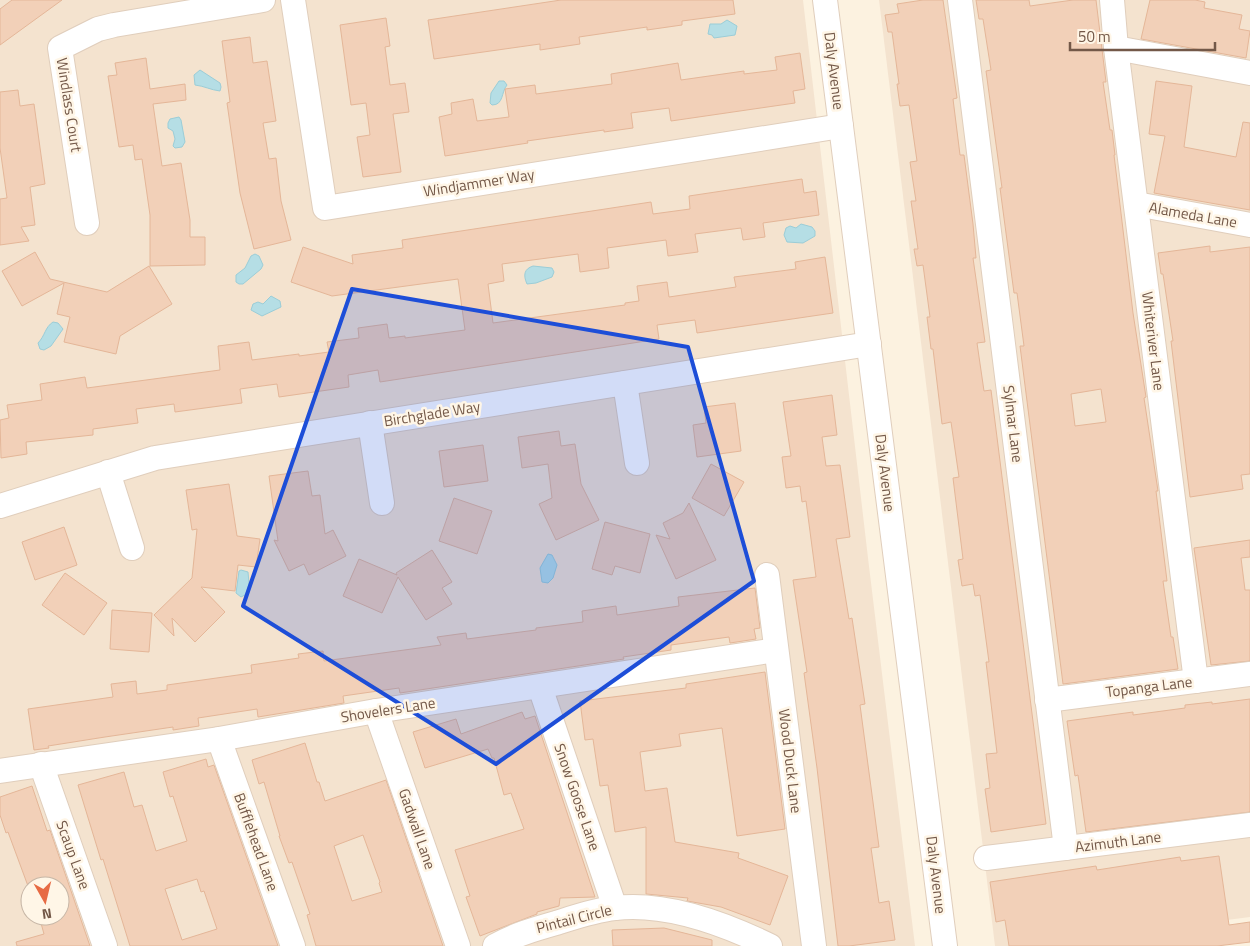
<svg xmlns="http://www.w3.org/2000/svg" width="1250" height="946" viewBox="0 0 1250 946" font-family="'Titillium Web',sans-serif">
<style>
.residential{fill:#f4e3cf;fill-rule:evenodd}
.water{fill:#b5dee5;stroke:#9bcdd7}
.building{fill:#f2d0b8;stroke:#e4b698;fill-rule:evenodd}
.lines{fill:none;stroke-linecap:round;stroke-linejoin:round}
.minor-casing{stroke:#e0cebc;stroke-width:26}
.minor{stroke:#fff;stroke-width:24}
.marked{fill:#1d4ed8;fill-opacity:0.2;stroke:#1d4ed8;stroke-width:4;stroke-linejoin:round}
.labels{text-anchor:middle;stroke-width:5;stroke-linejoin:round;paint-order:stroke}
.street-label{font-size:15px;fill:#735848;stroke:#fff6e7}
</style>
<rect width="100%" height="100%" fill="#fcf2e0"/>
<g class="residential">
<path d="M0 0H803L868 558 915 946H0ZM30 886H60V916H30Z"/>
<path d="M879 0H1250V917L1027 946H995Z"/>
</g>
<g class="water">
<path d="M727 20 737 26 735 35 714 38 712 35 708 34 710 24H721Z"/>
<path d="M200 70 220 83 221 87 220 91C211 90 204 86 195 85L194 75Z"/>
<path d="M499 81H504L507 85C501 92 504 105 492 105L490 103 491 93Z"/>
<path d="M179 117 181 120 185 142 182 147 175 148 173 146 175 139 173 131 168 128V123L170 119Z"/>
<path d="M801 224 812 227 815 231V236L803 243 787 242 784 235 786 228 790 226 796 228Z"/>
<path d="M255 254 259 256 263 265 261 269 243 284H239L236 282V275L245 268 251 256Z"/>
<path d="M533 266 552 268 554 272 552 277 536 283 527 284C523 275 524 269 533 266Z"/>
<path d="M271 296 280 301 281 307 262 316 251 310 253 304 258 302 263 304Z"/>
<path d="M53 322 58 323 63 329 51 346 44 350 40 349 38 343C45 336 45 327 53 322Z"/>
<path d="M548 554 552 555 557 565 553 578 548 583 542 582 540 568Z"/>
<path d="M241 570 248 572 249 583 247 594 241 597 236 593 239 571Z"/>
</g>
<g class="building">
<path d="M12 0H62L0 45V9Z"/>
<path d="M561 0H733L735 14 682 21V25L647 30V27L579 37 580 44 540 50V44L434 59 428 20Z"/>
<path d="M923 0H943L957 98 953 99 960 155H964L973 224 976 258H973L985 342 977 343 984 391 991 390 1046 824 991 832 985 789 990 788 986 754 997 753 986 662H989L980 595 975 596 973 584 962 586 958 560 963 559 953 478 959 477 951 422 942 424 933 349H931L927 317H930L923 265 917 266 914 249H918L911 201H916L910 162 917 161 909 105 900 106 897 84H899L892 32H888L885 15 899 13 897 4Z"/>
<path d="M976 0H1029L1030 6 1073 0H1096L1106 82H1103L1110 130H1112L1115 155H1114L1133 313 1146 397 1144 398 1158 491H1156L1167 581H1163L1171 637H1173L1178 669 1063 684 1020 346H1024L1017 293H1014L1000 188H1002L986 71 991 70 983 19H979ZM1101 389 1106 422 1075 426 1071 394Z"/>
<path d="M1150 0H1195L1205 2 1204 8 1242 15 1239 29 1250 31 1246 58 1141 39Z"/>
<path d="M386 18 390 46 385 47 390 85 405 83 409 112 393 114 401 172 363 177 357 137 370 135 366 103 351 105 340 25Z"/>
<path d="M250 37 253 63 267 61 276 121 263 123 269 159 276 158 281 201 291 240 254 249 240 193 227 103 230 102 222 41Z"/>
<path d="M800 53 805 89 793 91 795 103 671 121 669 108 631 113 633 128 604 132V130L527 141 528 143 445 156 439 117 452 114 451 103 473 99 477 121 509 117 505 89 535 85 536 94 612 84 611 74 678 63 681 80 744 71V74L777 70 775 57Z"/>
<path d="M146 58 150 89 185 84 186 100 153 104 162 166 181 163 190 220V237H205V265L150 266V215L142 159 135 160 133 145 119 147 108 76 117 75 115 63Z"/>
<path d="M1156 81 1192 86 1184 147 1236 157 1243 122 1250 123V210L1154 193 1165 136 1149 134Z"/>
<path d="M18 90 20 106 34 104 45 184 30 187 35 225 21 227 29 241 0 245V199L7 198 0 148V92Z"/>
<path d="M802 179 804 193 816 191 819 215 763 223 765 237 743 240 741 228 695 234 698 252 668 256 666 240 607 248 609 268 580 272 578 254 502 264 504 281 488 284 493 323 625 305V303L639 301 637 286 667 282 669 297 736 287 734 277 796 269 795 262 825 257 833 313 697 333 695 320 657 325 659 339 380 382 378 370 348 375 349 387 279 397 277 384 240 389 242 403 175 412 174 404 136 409 138 423 93 429V435L26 442 27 454 1 458 0 420 9 418 7 405 42 400 40 384 85 377 87 388 220 370 218 346 249 342 252 360 299 354V356L329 352 327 342 359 338 358 328 387 324 389 338 405 336V338L465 330 458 279 332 296 291 282 303 247 353 264 352 255 403 248 402 240 651 202 653 214 690 209 689 196Z"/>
<path d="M1210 246V252L1250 247V474L1241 475 1243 489 1190 497 1171 341H1173L1163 274H1161L1158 253Z"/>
<path d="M35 252 50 279 107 292 149 266 172 304 120 336 116 354 64 342 70 317 57 314 64 283 22 306 2 271Z"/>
<path d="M832 395 837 435 822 437 826 466 840 465 850 537 836 539 849 619 852 618 865 704 860 705 879 847 871 848 879 903 889 901 895 940 849 946H838L817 768 804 673 807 672 793 580 816 577 806 501 802 502 800 486 786 488 782 457 791 456 783 402Z"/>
<path d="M735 403 741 451 697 457 693 425 706 423 704 407Z"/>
<path d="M559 431 561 446 575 444 581 484 599 520 556 540 539 504 552 498 548 464 522 468 518 437Z"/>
<path d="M483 445 488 481 444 487 439 451Z"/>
<path d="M711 464 744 482 724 516 692 498Z"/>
<path d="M308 471 312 496 320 495 325 534 333 530 346 556 309 575 304 564 289 571 274 540 278 541 269 476Z"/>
<path d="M229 484 237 536 260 539 256 567 238 565 235 591 201 587 225 612 195 642 172 618 174 636 154 615 192 578 197 529 192 530 186 490Z"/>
<path d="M454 498 492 511 477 554 439 541Z"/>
<path d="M689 503 716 560 676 579 656 535 670 539 663 523 683 513Z"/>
<path d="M605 522 650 534 640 573 615 566 612 575 592 569Z"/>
<path d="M64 527 77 565 35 580 22 542Z"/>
<path d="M1250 540V557L1241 558 1245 590H1250V661L1211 665 1194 548Z"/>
<path d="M432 550 452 582 442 588 452 604 426 620 398 577 382 613 343 596 359 559 397 575 396 573Z"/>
<path d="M65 573 107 603 84 635 42 605Z"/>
<path d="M755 588 760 628 754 629 756 639 730 643 729 637 671 645V650L623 657 624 659 400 693 399 688 343 696 344 703 258 717 257 709 198 718 199 726 173 730V727L105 737 48 746 49 748 34 750 28 709 113 697 111 684 136 681 137 694 167 690V685L252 673 251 665 299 658 298 654 323 651 324 661 441 645 437 637 466 633 467 639 536 630V628L583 622 582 611 616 606 617 615 679 606 678 597Z"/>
<path d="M112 610 152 613 149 652 110 649Z"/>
<path d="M765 672 785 829 737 836 722 728 679 734 681 746 640 752 645 791 667 788 675 842 739 853 738 858 788 876 770 925 721 907 687 901 688 898 646 894V827L615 832 608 785 600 786 593 739 585 740 580 701 686 688V684Z"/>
<path d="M1250 699V812L1086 832 1078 775 1075 776 1067 721 1133 712V715L1185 708V705L1212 702V704Z"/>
<path d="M522 712 525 719 535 716 595 897 560 898 559 906 537 912V914L480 936 466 897 470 896 455 850 524 829 511 793 504 795 494 758H492L488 749 425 768 413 732 456 719 461 734Z"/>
<path d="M305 743 317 782H319L325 801 386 780 443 946H316L307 915 310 914 292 862 289 863 279 836H280L264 782 259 784 252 760ZM363 835 380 882 379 883 382 892 352 901 334 846Z"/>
<path d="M206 759 208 767 214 765 278 946H130L103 859 101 860 78 785 124 772 134 807 142 805 156 851 187 841 173 796 170 797 163 772ZM197 879 201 892 204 891 217 929 182 940 165 889Z"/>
<path d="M32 786 47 831 50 830 90 946H17L16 942 44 934 39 916H60V886H28L8 832 6 833 0 815V797Z"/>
<path d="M1219 856 1229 925 1250 922V942L1217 946H1009L1005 920 996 922 990 882 1096 866 1097 870 1180 857 1181 861Z"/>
<path d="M664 928 712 940V946H613L612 930Z"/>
</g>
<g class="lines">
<g class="minor-casing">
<g id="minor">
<path d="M293 0 325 208 841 126"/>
<path d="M825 0 945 946"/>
<path d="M960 0 1066 848"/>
<path d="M1112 0 1116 48 1196 681"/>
<path d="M1116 48 1250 73"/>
<path d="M1136 204 1250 225"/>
<path d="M87 223 60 48 98 29 114 25 263 0"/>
<path d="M625 383 637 463"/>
<path d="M370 423 382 503"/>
<path d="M108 472 132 548"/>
<path d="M0 506 155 458 869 344"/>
<path d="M767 575 814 946"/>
<path d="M540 687 615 908"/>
<path d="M1047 700 1250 674"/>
<path d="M376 711 458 946"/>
<path d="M219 739 293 946"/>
<path d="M41 764 105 946"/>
<path d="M0 771 219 739 376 711 776 650"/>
<path d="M986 858 1250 825"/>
<path d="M495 946C514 935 535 929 556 923 575 917 595 910 615 908 666 902 725 924 770 946"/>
</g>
</g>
<use href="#minor" class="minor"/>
</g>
<path class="marked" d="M352 289 688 347 754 581 496 764 243 606Z"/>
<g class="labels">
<g class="street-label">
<text transform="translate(834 71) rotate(83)" y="5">Daly Avenue</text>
<text transform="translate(69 105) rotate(81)" y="5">Windlass Court</text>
<text transform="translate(479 183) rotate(-9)" y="5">Windjammer Way</text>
<text transform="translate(1193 215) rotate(10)" y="5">Alameda Lane</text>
<text transform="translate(1153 341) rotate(83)" y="5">Whiteriver Lane</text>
<text transform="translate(432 414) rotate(-9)" y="5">Birchglade Way</text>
<text transform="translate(1013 424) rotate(83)" y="5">Sylmar Lane</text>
<text transform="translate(885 473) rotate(83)" y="5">Daly Avenue</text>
<text transform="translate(1149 687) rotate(-7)" y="5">Topanga Lane</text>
<text transform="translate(388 710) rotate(-9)" y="5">Shovelers Lane</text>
<text transform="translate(790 761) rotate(83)" y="5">Wood Duck Lane</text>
<text transform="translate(577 797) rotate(71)" y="5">Snow Goose Lane</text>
<text transform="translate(417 829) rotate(71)" y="5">Gadwall Lane</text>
<text transform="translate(256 842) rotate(70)" y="5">Bufflehead Lane</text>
<text transform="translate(1118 842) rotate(-7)" y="5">Azimuth Lane</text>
<text transform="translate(73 855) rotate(70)" y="5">Scaup Lane</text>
<text transform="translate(936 875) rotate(83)" y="5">Daly Avenue</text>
<text transform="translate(574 919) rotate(-14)" y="5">Pintail Circle</text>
</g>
</g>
<g transform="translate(45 901) rotate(172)"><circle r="24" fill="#fff6e7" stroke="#c7b7a7"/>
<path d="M0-4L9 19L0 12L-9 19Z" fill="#e76b44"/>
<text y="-8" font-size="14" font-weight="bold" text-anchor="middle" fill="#735848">N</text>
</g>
<path d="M1070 42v8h145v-8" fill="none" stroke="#735848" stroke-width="2.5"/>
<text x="1078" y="42" font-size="15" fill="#735848" stroke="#fff6e7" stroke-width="4" paint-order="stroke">50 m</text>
</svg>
